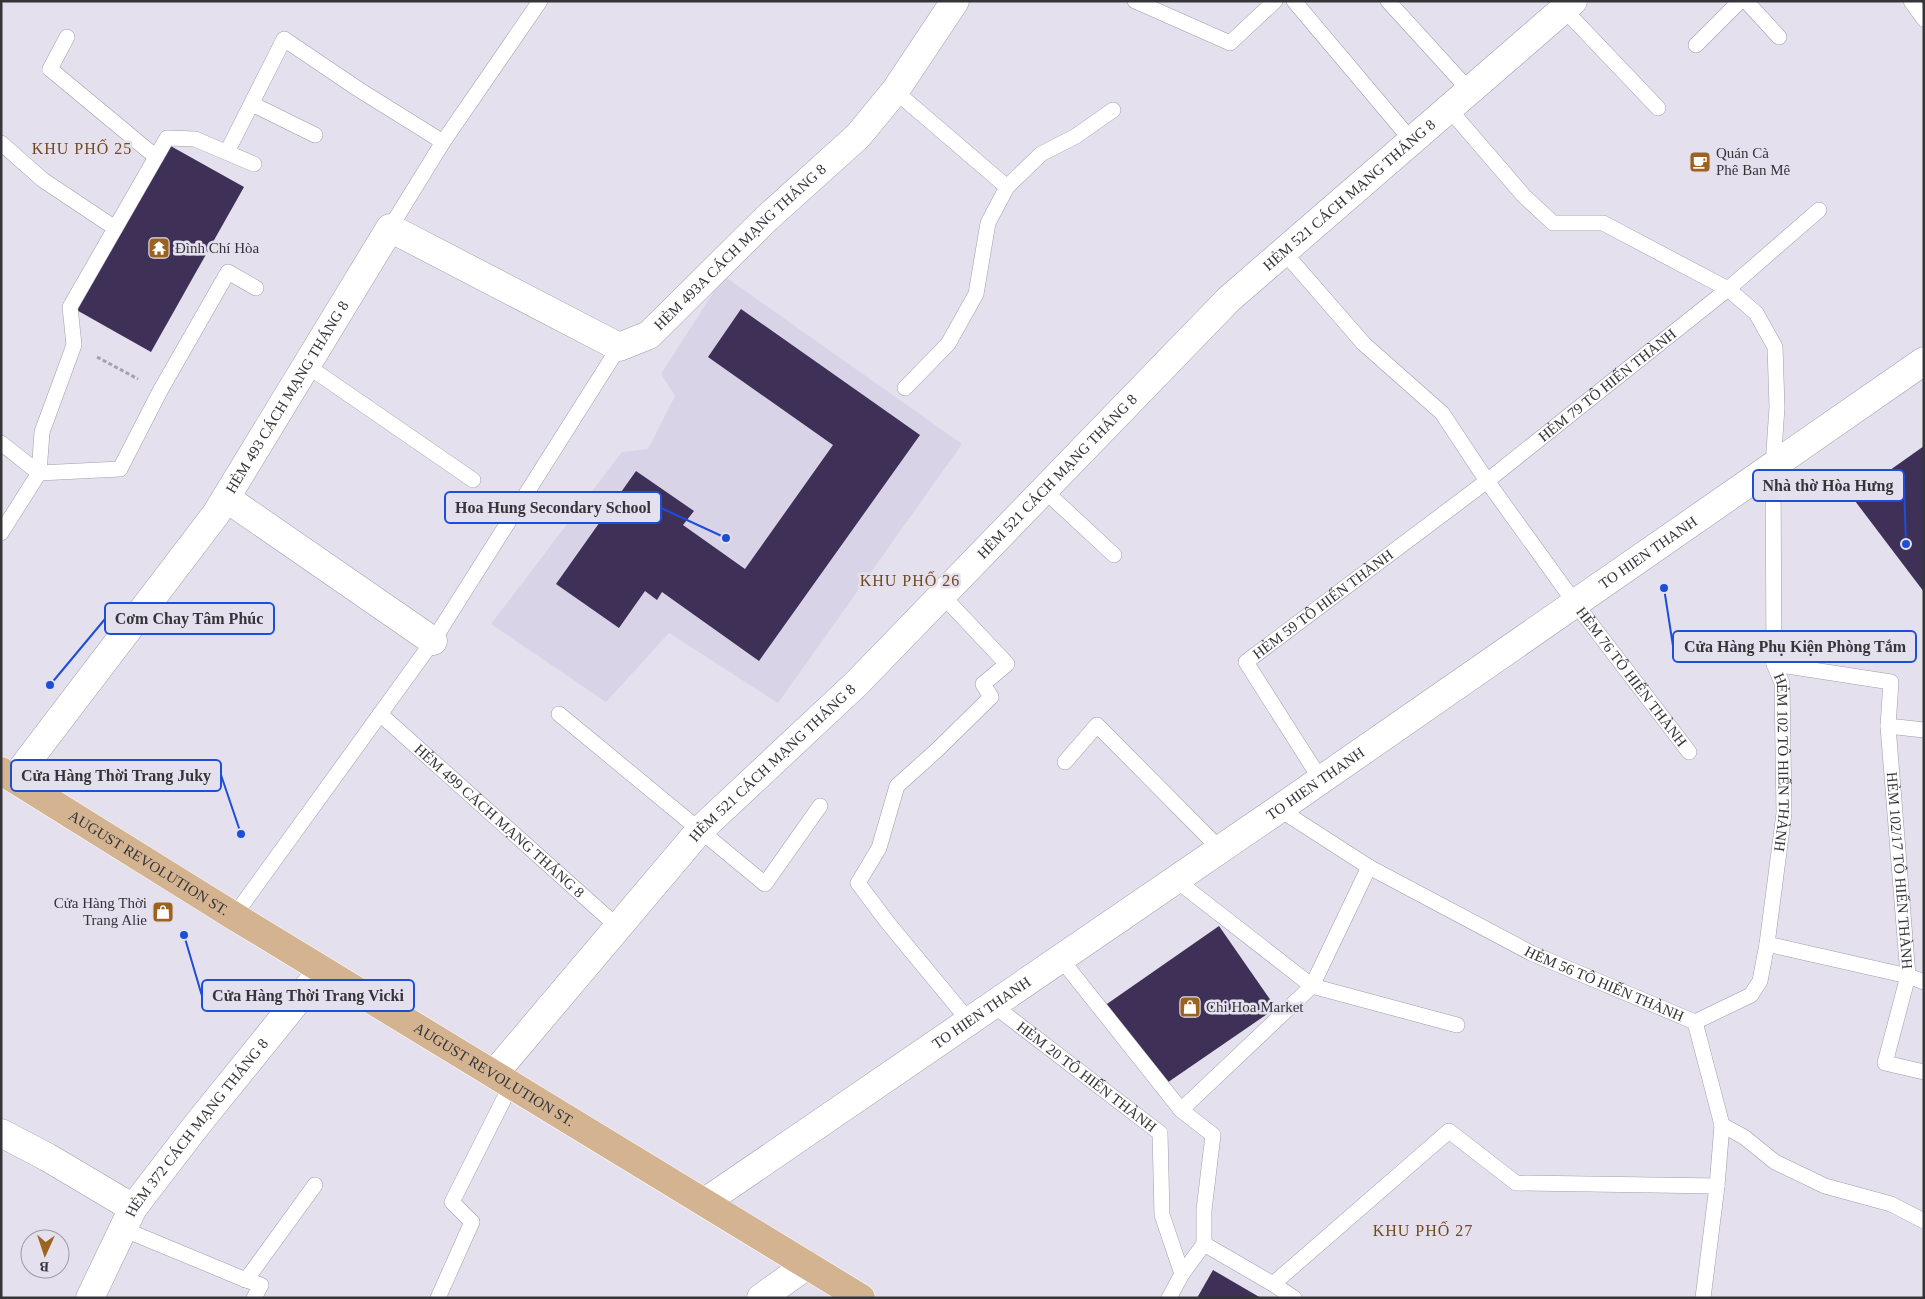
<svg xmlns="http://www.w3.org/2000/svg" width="1925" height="1299" viewBox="0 0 1925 1299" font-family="'Times New Roman',serif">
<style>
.built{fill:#d9d3e7}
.building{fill:#3e3057}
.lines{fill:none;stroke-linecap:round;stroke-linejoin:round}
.lane-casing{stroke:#a19da9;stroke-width:16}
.street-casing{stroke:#a19da9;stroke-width:29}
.secondary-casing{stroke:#a19da9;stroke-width:29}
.primary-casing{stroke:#fff;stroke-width:29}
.path{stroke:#a5a3ad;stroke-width:3;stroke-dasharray:4 2.5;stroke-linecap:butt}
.lane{stroke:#fff;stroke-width:15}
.street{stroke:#fff;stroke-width:28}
.secondary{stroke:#fff;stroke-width:28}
.primary{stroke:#d4b390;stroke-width:28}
.labels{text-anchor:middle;stroke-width:5;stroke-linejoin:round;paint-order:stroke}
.poi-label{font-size:15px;fill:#353439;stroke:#e4e0ed;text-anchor:start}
.street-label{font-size:15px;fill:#353439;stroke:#e4e0ed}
.neighbourhood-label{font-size:16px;letter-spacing:1px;fill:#71491d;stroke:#e4e0ed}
.leader{fill:none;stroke:#1d4ed8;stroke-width:2}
.callout-dot{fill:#1d4ed8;stroke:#e4e0ed;stroke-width:2}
.callout{fill:#e4e0ed;stroke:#1d4ed8;stroke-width:2}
.callout-label{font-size:16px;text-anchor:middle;font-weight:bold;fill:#353439}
</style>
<rect width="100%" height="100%" fill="#e4e0ed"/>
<path class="built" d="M724 276 962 444 778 703 669 633 606 702 491 624 622 452 648 449 675 396 661 374Z"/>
<g class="building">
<path d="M167 144 244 187 151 352 73 308Z"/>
<path d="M741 309 920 435 759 661 662 592 657 600 645 591 619 628 556 584 636 471 694 511 683 525 745 569 833 445 708 357Z"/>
<path d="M1924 446V592L1852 497Z"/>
<path d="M1219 926 1276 1008 1161 1087 1104 1006Z"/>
<path d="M1213 1270 1261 1298H1197Z"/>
</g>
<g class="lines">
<g class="lane-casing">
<g id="lane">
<path d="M1135 1 1230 43 1275 1"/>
<path d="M1294 1 1412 141"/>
<path d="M1388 1 1470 91"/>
<path d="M1746 1 1779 37"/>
<path d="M1911 1 1924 19"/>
<path d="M1559 4 1658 108"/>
<path d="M67 37 50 69 156 157"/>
<path d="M1696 45 1740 1"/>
<path d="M895 91 1007 187 988 223 976 294 948 344 905 388"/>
<path d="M252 104 315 135"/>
<path id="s1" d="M1449 109 1524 196 1553 223H1603L1728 289 1756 313 1775 347 1777 407 1773 465 1774 664 1782 683 1784 813 1767 944 1760 981 1751 995 1695 1022"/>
<path d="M1 143 43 180 115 228"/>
<path d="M227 152 284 39 358 89 443 142"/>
<path d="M1007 187 1041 154 1076 136 1113 110"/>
<path d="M390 228 443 142 540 1"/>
<path id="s2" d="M1284 252 1364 344 1442 413 1487 481 1575 603 1689 752"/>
<path d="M306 365 473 480"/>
<path d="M1 443 39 473"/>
<path d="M39 473 120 469 160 391 228 272 256 288"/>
<path d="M1044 490 1114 555"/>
<path d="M1 533 39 473 42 432 74 345 70 307 167 138 195 139 254 164"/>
<path d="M942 595 1007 664 983 684 991 697 937 750 897 786 879 848 858 883 888 923 969 1021"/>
<path d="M1774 664 1891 682 1888 726 1924 730"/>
<path id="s3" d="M380 714 618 927"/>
<path d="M559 714 765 884 820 806"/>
<path id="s4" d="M1888 726 1908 976 1885 1063 1924 1072"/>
<path d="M1065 762 1097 725 1220 849"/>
<path id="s5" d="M1321 780 1246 662 1487 481 1728 289 1819 210"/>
<path id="s6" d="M1279 809 1369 867 1531 953 1695 1022 1722 1125 1744 1137 1775 1162 1825 1186 1891 1204 1924 1221"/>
<path d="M1176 880 1312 986 1457 1025"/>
<path d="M234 916 433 641 619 347"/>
<path d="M1767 944 1908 976 1924 982"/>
<path d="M1061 959 1181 1110"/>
<path id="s7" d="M993 1005 1160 1133 1162 1215 1182 1274"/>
<path d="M123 1229 246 1280 261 1285 254 1298"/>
<path d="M1204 1244V1210L1213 1135 1181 1110 1312 986 1369 867"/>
<path d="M246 1280 315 1185"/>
<path d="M1273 1284 1294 1298"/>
<path d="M438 1298 472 1222 452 1202 511 1085"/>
<path d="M1169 1298 1182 1274 1204 1244 1273 1284 1449 1131 1516 1183 1717 1186"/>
<path d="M1703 1298 1717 1186 1722 1125"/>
</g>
</g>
<g class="street-casing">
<g id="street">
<path d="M226 498 433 641"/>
<path id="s8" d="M14 779 216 514 390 228 619 347 649 335 767 218 858 136 895 91 955 1"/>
<path id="s9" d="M494 1074 700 830 856 684 1229 299 1573 1"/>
<path d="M1 1133 47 1157 133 1208"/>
<path id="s10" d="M90 1298 133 1208 196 1126 322 970"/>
<path d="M761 1298 807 1265"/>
</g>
</g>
<g class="secondary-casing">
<g id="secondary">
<path id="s11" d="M705 1202 1279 809 1924 361"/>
</g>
</g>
<g class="primary-casing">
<g id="primary">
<path id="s12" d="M1 771 234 916 861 1298"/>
</g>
</g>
<path class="path" d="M97 357 138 379"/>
<use href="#lane" class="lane"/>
<use href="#street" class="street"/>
<use href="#secondary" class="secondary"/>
<use href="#primary" class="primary"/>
</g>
<defs>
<g id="cafe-square" transform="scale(1.125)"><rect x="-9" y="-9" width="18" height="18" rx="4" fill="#9c6320" stroke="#e4e0ed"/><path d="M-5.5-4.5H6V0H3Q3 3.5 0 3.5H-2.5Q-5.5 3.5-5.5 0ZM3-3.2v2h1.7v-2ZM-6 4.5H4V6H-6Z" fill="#fff"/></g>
<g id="temple-square" transform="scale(1.125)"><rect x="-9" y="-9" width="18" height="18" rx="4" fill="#9c6320" stroke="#e4e0ed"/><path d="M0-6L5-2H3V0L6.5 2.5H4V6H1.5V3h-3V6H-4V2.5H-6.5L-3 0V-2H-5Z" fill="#fff"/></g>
<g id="shop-square" transform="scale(1.125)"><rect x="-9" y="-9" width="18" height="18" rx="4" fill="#9c6320" stroke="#e4e0ed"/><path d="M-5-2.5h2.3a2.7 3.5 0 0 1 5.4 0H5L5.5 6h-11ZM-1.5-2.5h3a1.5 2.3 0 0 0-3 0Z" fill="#fff"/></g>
</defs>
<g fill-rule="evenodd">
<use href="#cafe-square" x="1700" y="162"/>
<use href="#temple-square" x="159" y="248"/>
<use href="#shop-square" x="163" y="912"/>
<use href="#shop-square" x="1190" y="1007"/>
</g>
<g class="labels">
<g class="poi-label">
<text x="1716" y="158">Quán Cà<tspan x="1716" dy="17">Phê Ban Mê</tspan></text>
<text x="175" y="253">Đình Chí Hòa</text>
<text x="147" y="908" text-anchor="end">Cửa Hàng Thời<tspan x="147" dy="17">Trang Alie</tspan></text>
<text x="1206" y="1012">Chi Hoa Market</text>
</g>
<g class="street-label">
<text dy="5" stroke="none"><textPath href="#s9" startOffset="1228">HẺM 521 CÁCH MẠNG THÁNG 8</textPath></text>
<text dy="5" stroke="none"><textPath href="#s8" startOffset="1085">HẺM 493A CÁCH MẠNG THÁNG 8</textPath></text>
<text dy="5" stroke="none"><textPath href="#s5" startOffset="595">HẺM 79 TÔ HIẾN THÀNH</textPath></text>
<text dy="5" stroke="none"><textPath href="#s8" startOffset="470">HẺM 493 CÁCH MẠNG THÁNG 8</textPath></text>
<text dy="5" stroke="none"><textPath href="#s9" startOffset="822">HẺM 521 CÁCH MẠNG THÁNG 8</textPath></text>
<text dy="5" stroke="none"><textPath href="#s11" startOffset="1145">TO HIEN THANH</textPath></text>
<text dy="5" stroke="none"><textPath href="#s5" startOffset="236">HẺM 59 TÔ HIẾN THÀNH</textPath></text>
<text dy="5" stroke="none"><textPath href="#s2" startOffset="551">HẺM 76 TÔ HIẾN THÀNH</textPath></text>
<text dy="5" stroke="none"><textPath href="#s1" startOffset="839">HẺM 102 TÔ HIẾN THÀNH</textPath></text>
<text dy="5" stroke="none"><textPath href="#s9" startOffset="418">HẺM 521 CÁCH MẠNG THÁNG 8</textPath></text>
<text dy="5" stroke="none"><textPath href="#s11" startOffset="740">TO HIEN THANH</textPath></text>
<text dy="5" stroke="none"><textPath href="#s3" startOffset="160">HẺM 499 CÁCH MẠNG THÁNG 8</textPath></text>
<text dy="5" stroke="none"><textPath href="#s12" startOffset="174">AUGUST REVOLUTION ST.</textPath></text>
<text dy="5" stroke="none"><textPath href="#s4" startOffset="145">HẺM 102/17 TÔ HIẾN THÀNH</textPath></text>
<text dy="5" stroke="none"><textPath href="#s6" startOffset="370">HẺM 56 TÔ HIẾN THÀNH</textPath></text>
<text dy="5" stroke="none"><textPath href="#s11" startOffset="335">TO HIEN THANH</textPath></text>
<text dy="5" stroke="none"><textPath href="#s12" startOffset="579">AUGUST REVOLUTION ST.</textPath></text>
<text dy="5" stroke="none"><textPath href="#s7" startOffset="118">HẺM 20 TÔ HIẾN THÀNH</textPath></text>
<text dy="5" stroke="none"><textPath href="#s10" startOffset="202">HẺM 372 CÁCH MẠNG THÁNG 8</textPath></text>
</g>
<g class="neighbourhood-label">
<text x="82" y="154">KHU PHỐ 25</text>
<text x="910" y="586">KHU PHỐ 26</text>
<text x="1423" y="1236">KHU PHỐ 27</text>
</g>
</g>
<path class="leader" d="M1906 544L1904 485M726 538L661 508M50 685L105 619M1664 588L1673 646M241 834L221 775M184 935L202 996"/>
<g class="callout-dot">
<circle cx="1906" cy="544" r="5"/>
<circle cx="726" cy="538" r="5"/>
<circle cx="50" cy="685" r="5"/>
<circle cx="1664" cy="588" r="5"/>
<circle cx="241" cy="834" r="5"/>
<circle cx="184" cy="935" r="5"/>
</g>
<g class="callout">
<rect x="1753" y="470" width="151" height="31" rx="5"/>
<rect x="445" y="492" width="216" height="31" rx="5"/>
<rect x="105" y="603" width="169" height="31" rx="5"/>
<rect x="1673" y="631" width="243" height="31" rx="5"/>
<rect x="11" y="760" width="210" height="31" rx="5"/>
<rect x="202" y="980" width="212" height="31" rx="5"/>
</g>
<g class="callout-label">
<text x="1828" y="491">Nhà thờ Hòa Hưng</text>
<text x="553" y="513">Hoa Hung Secondary School</text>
<text x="189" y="624">Cơm Chay Tâm Phúc</text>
<text x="1795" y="652">Cửa Hàng Phụ Kiện Phòng Tắm</text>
<text x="116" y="781">Cửa Hàng Thời Trang Juky</text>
<text x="308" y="1001">Cửa Hàng Thời Trang Vicki</text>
</g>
<rect width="1925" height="1299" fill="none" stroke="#353439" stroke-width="5"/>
<g transform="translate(45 1254) rotate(183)"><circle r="24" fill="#e4e0ed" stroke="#9e9ba5"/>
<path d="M0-4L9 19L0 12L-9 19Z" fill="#9c6320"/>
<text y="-8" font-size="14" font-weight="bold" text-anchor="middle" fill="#353439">B</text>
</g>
</svg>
